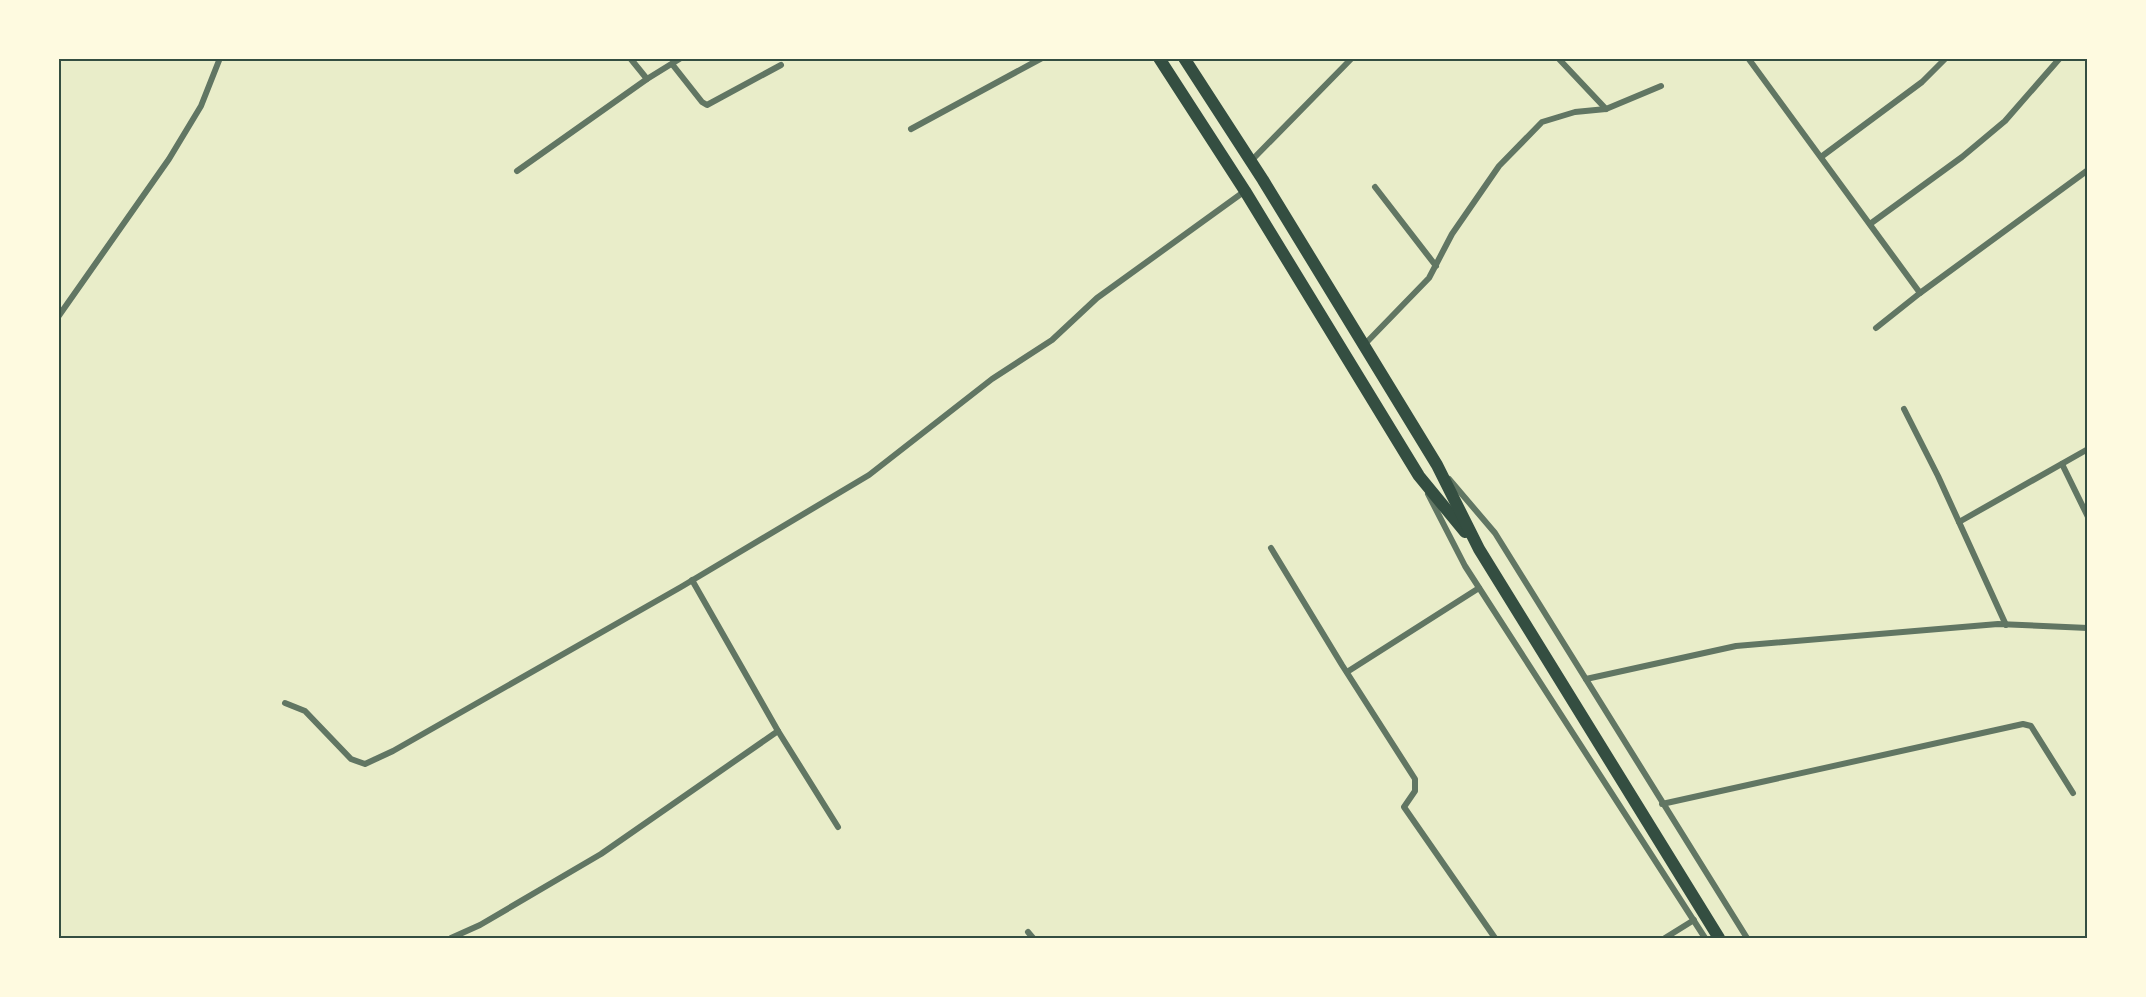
<svg xmlns="http://www.w3.org/2000/svg" width="2146" height="997" viewBox="0 0 2146 997" font-family="'Open Sans',sans-serif">
<style>
.lines{fill:none;stroke-linecap:round;stroke-linejoin:round}
.minor{stroke:#617663;stroke-width:6}
.primary{stroke:#344e41;stroke-width:12}
.neatline{fill:none;stroke:#344e41;stroke-width:2}
</style>
<rect width="100%" height="100%" fill="#e9edc9"/>
<g class="lines">
<g class="minor">
<path d="M630 58 647 79"/>
<path d="M1558 58 1606 109"/>
<path d="M1748 58 1920 293 2088 170"/>
<path d="M672 64 702 102 707 105 781 65"/>
<path d="M911 129 1042 58"/>
<path d="M1821 157 1922 82 1946 58"/>
<path d="M1251 161 1352 58"/>
<path d="M517 171 647 79 681 58"/>
<path d="M1375 187 1436 266"/>
<path d="M1870 224 1962 157 2005 121 2060 58"/>
<path d="M58 317 169 159 201 106 220 58"/>
<path d="M1876 328 1920 293"/>
<path d="M1364 345 1429 278 1452 234 1499 166 1542 122 1575 112 1606 109 1661 86"/>
<path d="M1904 409 1938 476 2006 625"/>
<path d="M2062 464 2088 517"/>
<path d="M1449 479 1495 533 1747 938"/>
<path d="M1428 494 1465 566 1705 938"/>
<path d="M1959 522 2088 449"/>
<path d="M1271 548 1342 665 1415 779V791L1404 807 1495 938"/>
<path d="M692 580 778 731 838 827"/>
<path d="M1347 672 1479 588"/>
<path d="M1586 679 1736 646 1998 624 2088 628"/>
<path d="M285 703 305 711 351 759 365 764 393 751 681 587 869 475 992 379 1052 340 1097 298 1245 191"/>
<path d="M1662 804 2023 724 2031 726 2073 793"/>
<path d="M1028 932 1033 938"/>
<path d="M451 938 480 925 601 854 778 731"/>
<path d="M1665 938 1694 920"/>
</g>
<g class="primary">
<path d="M1159 58 1245 191 1419 476 1465 532"/>
<path d="M1184 58 1263 180 1437 465 1479 549 1719 938"/>
</g>
</g>
<rect width="2146" height="997" fill="none" stroke="#fefae0" stroke-width="120"/>
<rect x="60" y="60" width="2026" height="877" class="neatline"/>
</svg>
